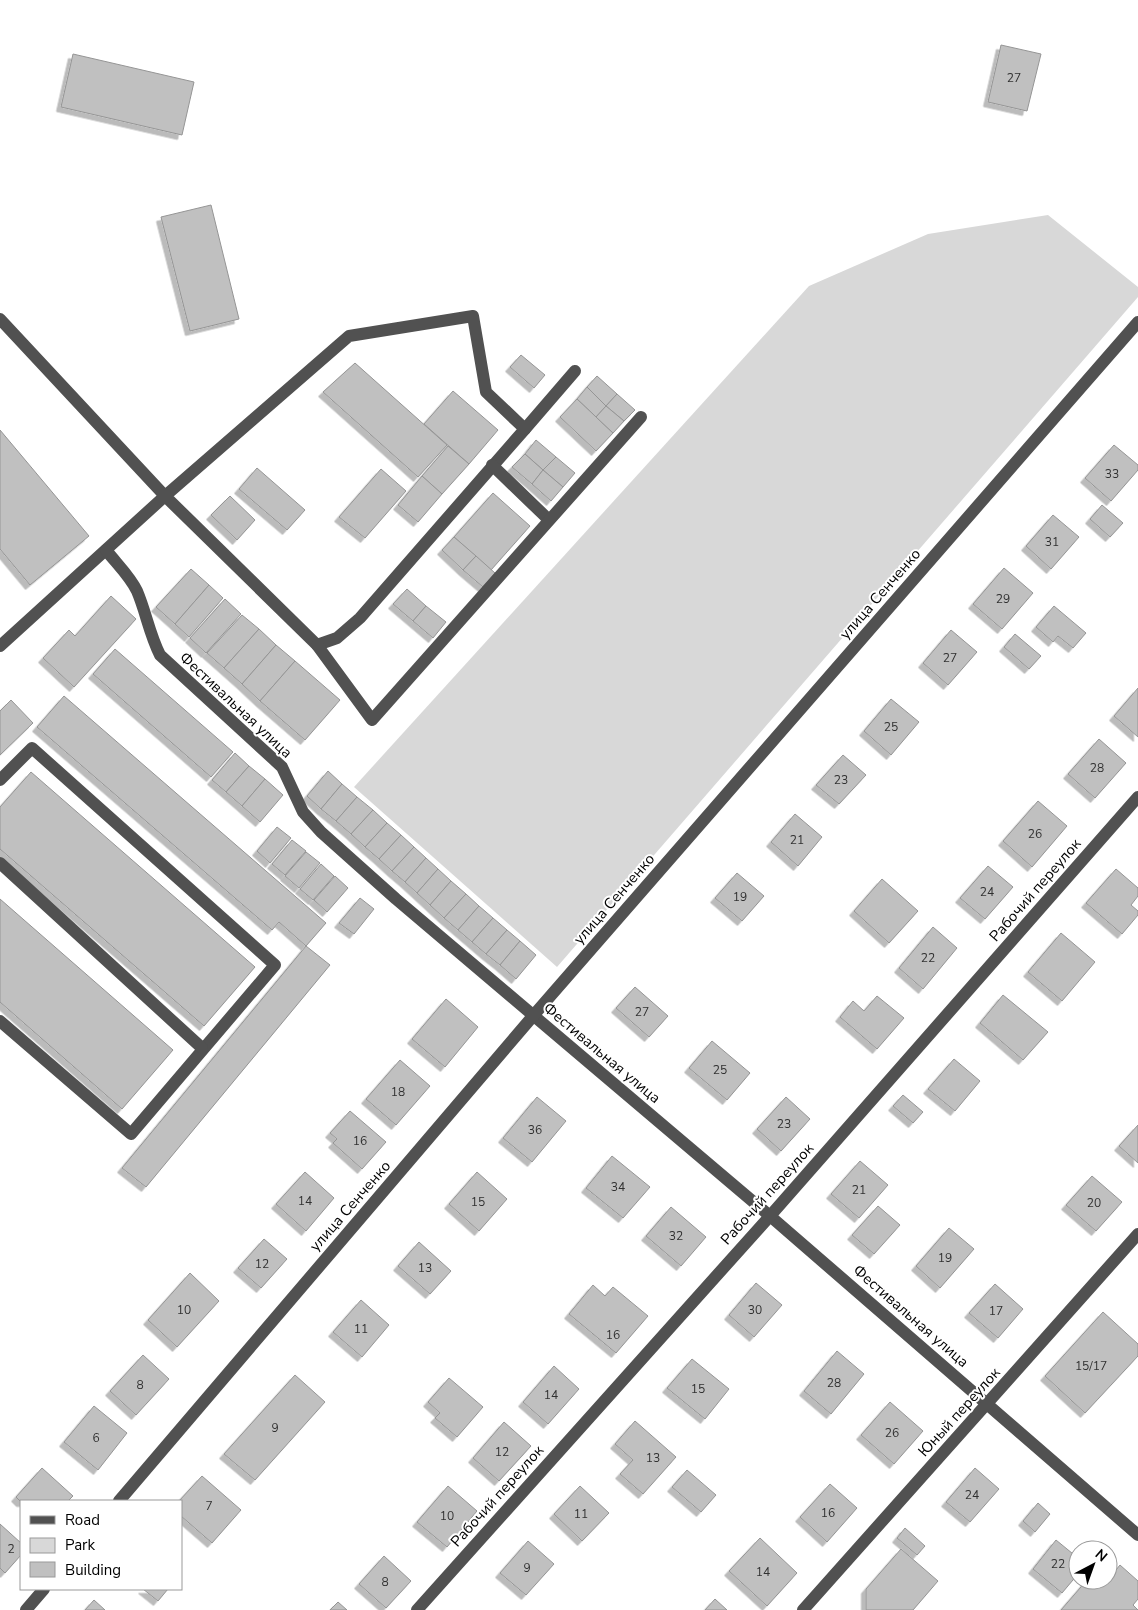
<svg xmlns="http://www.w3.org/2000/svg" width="1138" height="1610" viewBox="0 0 1138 1610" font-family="'Nunito Sans',sans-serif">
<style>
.green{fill:#d8d8d8}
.building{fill:#c0c0c0;stroke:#959595;filter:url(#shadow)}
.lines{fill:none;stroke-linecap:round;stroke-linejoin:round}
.minor{stroke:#515151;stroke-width:12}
.labels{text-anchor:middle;stroke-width:4;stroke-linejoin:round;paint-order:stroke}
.number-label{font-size:12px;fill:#303030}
.street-label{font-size:15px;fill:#000;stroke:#fff}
</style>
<defs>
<filter id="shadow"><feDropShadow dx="-4.5" dy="4.5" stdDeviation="0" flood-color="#0004"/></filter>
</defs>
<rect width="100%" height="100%" fill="#fff"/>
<path class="green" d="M1048 215 1138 287V297L557 967 354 787 809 286 928 234Z"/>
<g class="building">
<path d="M1001 45 1041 54 1027 111 988 102Z"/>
<path d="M73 54 194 82 182 135 61 107Z"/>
<path d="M211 205 239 319 190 331 161 217Z"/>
<path d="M521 355 545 375 534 388 510 367Z"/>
<path d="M355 363 447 445 418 477 323 392Z"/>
<path d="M597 376 617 394 606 406 587 387Z"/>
<path d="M587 387 606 406 596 417 577 399Z"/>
<path d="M453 391 498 430 469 464 424 424Z"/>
<path d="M617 394 635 410 624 421 606 406Z"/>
<path d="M577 399 613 433 596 451 560 417Z"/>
<path d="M606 406 624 421 613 433 596 417Z"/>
<path d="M0 430 89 536 30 585 0 549Z"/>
<path d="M536 440 556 457 543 470 525 454Z"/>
<path d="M1114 445 1138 465V470L1111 501 1085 478Z"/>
<path d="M448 446 469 464 442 494 422 476Z"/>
<path d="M525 454 543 470 532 484 512 467Z"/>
<path d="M556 457 575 473 563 487 543 470Z"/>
<path d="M257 468 305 510 287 530 239 489Z"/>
<path d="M381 469 406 491 365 538 339 517Z"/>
<path d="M543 470 563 487 551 501 532 484Z"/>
<path d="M422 476 442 494 418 522 398 505Z"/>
<path d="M493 493 530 526 491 570 454 537Z"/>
<path d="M230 496 255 520 237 540 211 515Z"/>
<path d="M1102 505 1123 523 1110 537 1090 519Z"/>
<path d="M1053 515 1079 537 1051 569 1026 546Z"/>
<path d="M454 537 476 556 463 570 442 550Z"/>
<path d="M476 556 495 573 483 587 463 570Z"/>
<path d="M1004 568 1033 593 1002 629 973 604Z"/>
<path d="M191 569 209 585 175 624 156 607Z"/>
<path d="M209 585 223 598 189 637 175 624Z"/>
<path d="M407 589 426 606 413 621 393 604Z"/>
<path d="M111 596 136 619 74 687 43 658 69 630 75 636Z"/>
<path d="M225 599 241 614 206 653 190 638Z"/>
<path d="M426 606 446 622 433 638 413 621Z"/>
<path d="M1054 606 1086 633 1073 648 1058 636 1053 642 1036 627Z"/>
<path d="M242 615 259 629 224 668 207 653Z"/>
<path d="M259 629 276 645 242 684 224 668Z"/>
<path d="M951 630 977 652 948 685 923 663Z"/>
<path d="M1015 634 1041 656 1029 669 1004 647Z"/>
<path d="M276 645 295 661 260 701 242 684Z"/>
<path d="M115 649 233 752 211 777 93 674Z"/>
<path d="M295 661 340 700 305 740 260 701Z"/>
<path d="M1138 688V737L1114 716Z"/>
<path d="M64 696 326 923 306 946 279 922 272 930 37 727Z"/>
<path d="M891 699 919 722 891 755 864 731Z"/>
<path d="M11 700 33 723 0 755V711Z"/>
<path d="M1099 739 1126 763 1095 798 1068 774Z"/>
<path d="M235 753 249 766 226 792 212 780Z"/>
<path d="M843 755 866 775 839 804 816 785Z"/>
<path d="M249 766 265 779 242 806 226 792Z"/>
<path d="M328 771 342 784 321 809 307 796Z"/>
<path d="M31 772 255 967 204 1026 0 849V807Z"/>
<path d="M265 779 283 795 260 822 242 806Z"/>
<path d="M342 784 357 797 336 821 321 809Z"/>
<path d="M357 797 373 810 351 834 336 821Z"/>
<path d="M1038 801 1067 826 1032 867 1003 841Z"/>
<path d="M373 810 387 823 365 847 351 834Z"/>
<path d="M795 814 822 837 798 866 771 842Z"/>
<path d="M387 823 401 835 379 859 365 847Z"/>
<path d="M277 827 291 838 270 863 257 851Z"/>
<path d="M401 835 414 847 392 871 379 859Z"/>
<path d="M292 840 306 851 285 875 272 864Z"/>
<path d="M414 847 426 858 405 882 392 871Z"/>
<path d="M306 852 320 863 299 888 285 876Z"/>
<path d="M426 858 438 869 417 893 405 882Z"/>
<path d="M321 864 334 876 313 900 300 889Z"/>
<path d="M988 866 1013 887 985 919 960 898Z"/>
<path d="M438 869 451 881 430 905 417 893Z"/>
<path d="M1116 869 1138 888V896L1131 905 1138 911V915L1122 934 1086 903Z"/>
<path d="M737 873 764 896 742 921 715 898Z"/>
<path d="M335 876 348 888 327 912 314 900Z"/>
<path d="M882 879 918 911 889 943 854 911Z"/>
<path d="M451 881 466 894 444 918 430 905Z"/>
<path d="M466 894 479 906 458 930 444 918Z"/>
<path d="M360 898 374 909 354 934 339 923Z"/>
<path d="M0 899 173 1050 122 1109 0 1002Z"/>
<path d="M479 906 493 918 472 942 458 930Z"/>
<path d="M493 918 507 930 486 954 472 942Z"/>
<path d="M933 927 957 948 923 989 899 968Z"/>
<path d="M507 930 520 941 500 965 486 954Z"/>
<path d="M1061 933 1095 962 1062 1001 1028 972Z"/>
<path d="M520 941 536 955 516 979 500 965Z"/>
<path d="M306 946 330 965 146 1187 122 1168Z"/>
<path d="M635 987 668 1016 649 1037 616 1008Z"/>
<path d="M1003 995 1048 1032 1023 1060 980 1023Z"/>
<path d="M877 996 904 1018 877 1049 840 1017 853 1001 864 1011Z"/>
<path d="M446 999 478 1027 445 1067 412 1039Z"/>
<path d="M712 1041 750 1073 727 1100 689 1068Z"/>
<path d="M954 1059 980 1081 955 1111 928 1089Z"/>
<path d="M400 1060 430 1086 396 1125 366 1099Z"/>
<path d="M903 1095 923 1112 913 1123 893 1106Z"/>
<path d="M537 1097 566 1121 532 1162 503 1138Z"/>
<path d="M786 1097 810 1119 781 1151 757 1129Z"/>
<path d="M350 1111 386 1142 362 1169 333 1143 337 1139 330 1133Z"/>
<path d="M1138 1125V1163L1119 1146Z"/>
<path d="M612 1156 650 1187 623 1218 586 1188Z"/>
<path d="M860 1161 888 1185 859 1218 831 1194Z"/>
<path d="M305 1172 334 1198 306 1231 276 1204Z"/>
<path d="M477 1172 507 1199 479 1231 449 1204Z"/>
<path d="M1092 1176 1122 1202 1096 1231 1066 1205Z"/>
<path d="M878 1206 900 1225 874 1254 852 1235Z"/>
<path d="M671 1207 706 1237 681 1266 646 1236Z"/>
<path d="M949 1228 974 1249 940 1288 916 1266Z"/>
<path d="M264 1239 287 1259 261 1288 238 1268Z"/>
<path d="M419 1242 451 1271 430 1294 398 1266Z"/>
<path d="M190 1273 219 1301 177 1347 148 1320Z"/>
<path d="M756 1283 782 1305 754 1337 729 1315Z"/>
<path d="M995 1284 1023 1309 998 1338 969 1313Z"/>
<path d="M593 1285 605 1296 613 1287 648 1316 616 1353 569 1314Z"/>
<path d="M361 1300 389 1325 362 1357 333 1332Z"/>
<path d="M1103 1312 1138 1344V1356L1085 1413 1045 1376Z"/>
<path d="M837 1351 864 1374 831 1414 804 1391Z"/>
<path d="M143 1355 169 1379 136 1415 110 1391Z"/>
<path d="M692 1359 729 1389 705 1419 667 1388Z"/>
<path d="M554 1366 579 1389 548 1424 523 1402Z"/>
<path d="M295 1375 325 1402 255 1480 224 1454Z"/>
<path d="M449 1378 483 1407 457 1437 435 1418 440 1413 428 1402Z"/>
<path d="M890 1402 923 1431 894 1464 861 1435Z"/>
<path d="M94 1406 127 1433 98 1470 64 1442Z"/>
<path d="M635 1421 676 1457 643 1494 620 1474 633 1460 615 1444Z"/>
<path d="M504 1422 531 1446 499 1481 473 1458Z"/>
<path d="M42 1468 73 1496 68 1501 21 1502 16 1497Z"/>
<path d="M975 1468 999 1489 970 1522 946 1502Z"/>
<path d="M687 1470 716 1495 701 1512 672 1487Z"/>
<path d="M202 1476 241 1510 212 1543 181 1516V1501H179Z"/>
<path d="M830 1484 857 1508 827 1542 800 1517Z"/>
<path d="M448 1486 477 1511 447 1547 417 1522Z"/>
<path d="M580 1486 609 1513 582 1541 554 1514Z"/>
<path d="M1038 1503 1050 1514 1035 1532 1023 1521Z"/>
<path d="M0 1524 21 1543V1555L5 1573 0 1568Z"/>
<path d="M905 1528 925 1546 917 1555 897 1538Z"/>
<path d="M760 1538 797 1573 767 1606 729 1571Z"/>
<path d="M1056 1540 1078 1558V1574L1062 1593 1033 1569Z"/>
<path d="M528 1541 554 1564 526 1595 500 1573Z"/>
<path d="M901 1549 938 1581 913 1610H866V1589Z"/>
<path d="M384 1556 411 1581 386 1608 359 1584Z"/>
<path d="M1120 1565 1138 1581V1599L1133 1605 1138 1610H1061L1087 1580H1093L1102 1587Z"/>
<path d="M143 1589H168L158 1601Z"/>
<path d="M715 1599 727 1610H705Z"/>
<path d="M94 1600 105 1610H85Z"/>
<path d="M338 1602 347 1610H330Z"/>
</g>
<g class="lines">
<g class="minor">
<path d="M0 319 165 496 317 645 337 638 360 618 525 429 486 392 473 316 349 336 165 496 0 646"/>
<path d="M525 429 575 371"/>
<path d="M492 465 548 519"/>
<path d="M106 550C116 563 130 576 137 591 146 612 149 633 160 655L282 767 303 812 321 832 396 899 770 1216 1138 1535"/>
<path d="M317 645 372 720 641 417"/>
<path d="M0 780 32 748 275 965 131 1134 0 1021"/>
<path d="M0 863 202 1048"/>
<path d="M119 1501 533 1016 1138 322"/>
<path d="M26 1610 44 1589"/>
<path d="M417 1610 770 1216 1138 797"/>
<path d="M803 1610 1138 1234"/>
</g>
</g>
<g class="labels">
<g class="number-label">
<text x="1014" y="82">27</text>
<text x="1112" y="478">33</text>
<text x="1052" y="546">31</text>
<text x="1003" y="603">29</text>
<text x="950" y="662">27</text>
<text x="891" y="731">25</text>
<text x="1097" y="772">28</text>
<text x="841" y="784">23</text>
<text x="1035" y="838">26</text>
<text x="797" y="844">21</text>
<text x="987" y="896">24</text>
<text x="740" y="901">19</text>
<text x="928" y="962">22</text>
<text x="642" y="1016">27</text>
<text x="720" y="1074">25</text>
<text x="398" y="1096">18</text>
<text x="784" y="1128">23</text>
<text x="535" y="1134">36</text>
<text x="360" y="1145">16</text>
<text x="618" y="1191">34</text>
<text x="859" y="1194">21</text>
<text x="305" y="1205">14</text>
<text x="478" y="1206">15</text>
<text x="1094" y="1207">20</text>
<text x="676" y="1240">32</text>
<text x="945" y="1262">19</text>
<text x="262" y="1268">12</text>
<text x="425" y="1272">13</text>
<text x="184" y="1314">10</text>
<text x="755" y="1314">30</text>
<text x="996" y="1315">17</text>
<text x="361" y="1333">11</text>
<text x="613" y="1339">16</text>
<text x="1091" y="1370">15/17</text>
<text x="834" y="1387">28</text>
<text x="140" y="1389">8</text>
<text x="698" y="1393">15</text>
<text x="551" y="1399">14</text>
<text x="275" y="1432">9</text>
<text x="892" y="1437">26</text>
<text x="96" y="1442">6</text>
<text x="502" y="1456">12</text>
<text x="653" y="1462">13</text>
<text x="972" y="1499">24</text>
<text x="209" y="1510">7</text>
<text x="828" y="1517">16</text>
<text x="581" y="1518">11</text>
<text x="447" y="1520">10</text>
<text x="11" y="1553">2</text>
<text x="1058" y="1568">22</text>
<text x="527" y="1572">9</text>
<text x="763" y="1576">14</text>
<text x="385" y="1586">8</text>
</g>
<g class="street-label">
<text transform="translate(880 594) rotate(-49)" y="5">улица Сенченко</text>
<text transform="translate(236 705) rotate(43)" y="5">Фестивальная улица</text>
<text transform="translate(1035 890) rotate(-49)" y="5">Рабочий переулок</text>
<text transform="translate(614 899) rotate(-49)" y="5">улица Сенченко</text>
<text transform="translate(602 1053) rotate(40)" y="5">Фестивальная улица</text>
<text transform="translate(767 1194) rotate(-48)" y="5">Рабочий переулок</text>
<text transform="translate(350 1206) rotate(-49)" y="5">улица Сенченко</text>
<text transform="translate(911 1316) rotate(41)" y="5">Фестивальная улица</text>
<text transform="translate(959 1412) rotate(-48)" y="5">Юный переулок</text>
<text transform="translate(497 1496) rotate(-48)" y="5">Рабочий переулок</text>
</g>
</g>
<rect x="20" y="1500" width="162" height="90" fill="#ffffff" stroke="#999999"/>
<rect x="30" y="1516" width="25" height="8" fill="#515151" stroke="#999999"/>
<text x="65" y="1525" font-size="15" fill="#000000">Road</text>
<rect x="30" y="1538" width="25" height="15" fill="#d8d8d8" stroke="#999999"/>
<text x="65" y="1550" font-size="15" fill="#000000">Park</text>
<rect x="30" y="1562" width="25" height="15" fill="#c0c0c0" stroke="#999999"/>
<text x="65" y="1575" font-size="15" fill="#000000">Building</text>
<g transform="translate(1093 1565) rotate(41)"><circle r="24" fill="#ffffff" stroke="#999999"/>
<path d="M0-4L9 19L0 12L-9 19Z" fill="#000000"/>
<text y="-8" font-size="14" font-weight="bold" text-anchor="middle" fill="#000000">N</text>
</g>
</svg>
